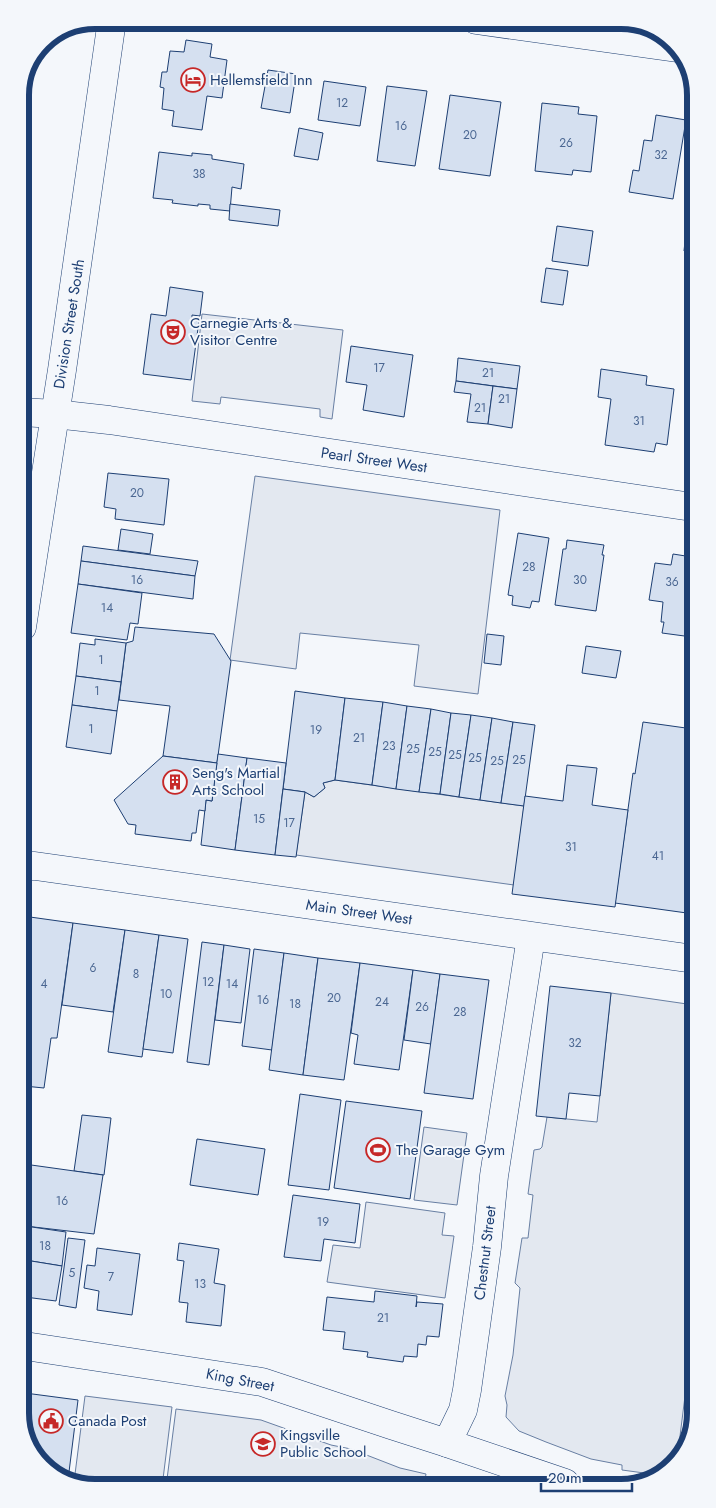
<svg xmlns="http://www.w3.org/2000/svg" width="716" height="1508" viewBox="0 0 716 1508" font-family="Jost,sans-serif">
<style>
.parking{fill:#e3e8f0;stroke:#687fa3}
.building{fill:#d5e0f0;stroke:#1d3f73}
.lines{fill:none;stroke-linecap:round;stroke-linejoin:round}
.street-casing{stroke:#1d3f73;stroke-width:29}
.secondary-casing{stroke:#1d3f73;stroke-width:29}
.street{stroke:#f4f7fb;stroke-width:28}
.secondary{stroke:#f4f7fb;stroke-width:28}
.labels{text-anchor:middle;stroke-width:4;stroke-linejoin:round;paint-order:stroke}
.number-label{font-size:12px;fill:#4b6792}
.poi-label{font-size:15px;fill:#1d3f73;stroke:#f4f7fb;text-anchor:start}
.street-label{font-size:15px;fill:#1d3f73;stroke:#f4f7fb}
.rim{fill:none;stroke:#1d3f73;stroke-width:6}
</style>
<rect width="100%" height="100%" fill="#f4f7fb"/>
<g class="parking">
<path d="M202 314 343 330 332 419 320 417V409L221 397 220 404 192 401Z"/>
<path d="M255 476 500 510 478 694 414 686 419 645 300 633 296 669 230 660Z"/>
<path d="M335 780 524 806 514 885 296 855 305 792 314 797 325 788 323 783Z"/>
<path d="M611 993 694 1005 696 1323 694 1324 677 1460 659 1475 622 1470V1465L591 1459 546 1442 519 1431 506 1417 507 1405 505 1396 513 1355 520 1288 515 1283 522 1238H528L533 1195 528 1194 534 1150 540 1149 542 1147 547 1117 597 1122Z"/>
<path d="M424 1127 467 1133 457 1205 414 1200Z"/>
<path d="M366 1202 445 1213 442 1235 454 1236 445 1298 327 1282 333 1245 360 1248Z"/>
<path d="M85 1396 172 1407 162 1487 90 1488 74 1482Z"/>
<path d="M176 1409 261 1420 331 1445 351 1449 400 1468 426 1474 424 1485 166 1487Z"/>
</g>
<g class="building">
<path d="M186 40 212 44 210 57 227 60 222 98 207 96 202 130 172 126 174 111 162 109 164 88 160 87 162 72H167L170 51 184 52Z"/>
<path d="M268 70 296 74 290 113 261 108Z"/>
<path d="M324 81 366 87 360 126 318 120Z"/>
<path d="M387 86 427 91 415 166 377 161Z"/>
<path d="M450 95 501 102 490 176 439 169Z"/>
<path d="M542 103 579 107 578 114 597 116 591 172 573 170 572 175 535 171Z"/>
<path d="M656 115 686 120 673 199 629 192 633 170 639 171 644 140 652 141Z"/>
<path d="M299 128 323 133 318 160 294 156Z"/>
<path d="M159 152 192 156V153L212 155V159L244 164 241 189 232 187 230 211 210 209V205L198 204V206L172 203 173 200 153 198Z"/>
<path d="M230 204 280 210 278 226 229 220Z"/>
<path d="M688 213H691V257L688 256V252L684 251Z"/>
<path d="M557 226 593 231 588 266 552 261Z"/>
<path d="M546 268 568 271 563 305 541 302Z"/>
<path d="M170 287 203 292 200 316 192 315V320L199 321 191 380 143 374 151 314 166 316Z"/>
<path d="M351 346 413 355 404 417 363 410 367 385 346 382Z"/>
<path d="M458 358 520 366 517 389 456 381Z"/>
<path d="M601 369 647 376 646 385 674 389 667 445 656 443 654 452 605 445 611 399 598 397Z"/>
<path d="M456 381 493 386 488 424 467 422 471 394 454 392Z"/>
<path d="M493 386 517 389 512 428 488 424Z"/>
<path d="M108 473 169 479 164 525 115 519 116 509 104 507Z"/>
<path d="M121 529 153 534 150 554 118 550Z"/>
<path d="M518 533 549 538 539 602 532 601 530 608 512 605 513 596 508 595Z"/>
<path d="M567 540 604 545 602 555H604L596 611 555 605 563 549H566Z"/>
<path d="M83 546 198 561 195 576 81 561Z"/>
<path d="M673 554 692 557V637L662 633 664 622H661L663 602 649 600 655 563 671 565Z"/>
<path d="M81 561 195 576 193 599 78 584Z"/>
<path d="M78 584 142 593 138 624 130 623 127 640 71 633Z"/>
<path d="M135 627 214 634 231 661 217 763 163 756 170 706 119 700 126 643 133 641Z"/>
<path d="M487 634 504 636 501 665 484 663Z"/>
<path d="M95 639 126 643 121 682 76 676 80 643 95 645Z"/>
<path d="M586 646 621 651 616 678 582 673Z"/>
<path d="M76 676 121 682 117 711 72 705Z"/>
<path d="M295 691 345 698 335 780 323 783 325 788 314 797 305 792 283 789Z"/>
<path d="M345 698 383 702 372 785 335 780Z"/>
<path d="M383 702 407 706 396 789 372 785Z"/>
<path d="M72 705 117 711 111 754 66 747Z"/>
<path d="M407 706 431 709 419 792 396 789Z"/>
<path d="M431 709 451 713 440 794 419 792Z"/>
<path d="M451 713 471 715 459 797 440 794Z"/>
<path d="M471 715 492 718 480 800 459 797Z"/>
<path d="M492 718 513 722 501 803 480 800Z"/>
<path d="M513 722 535 725 524 806 501 803Z"/>
<path d="M643 722 693 729 694 914 615 903 633 773 635 774Z"/>
<path d="M218 754 247 758 235 850 201 845 206 800 212 801Z"/>
<path d="M163 756 217 763 212 801 206 800 205 811 199 810 196 833H192L191 841 135 834 136 825 128 824 114 800Z"/>
<path d="M247 758 286 763 275 855 235 850Z"/>
<path d="M567 765 597 768 592 805 628 810 615 907 512 894 525 796 563 801Z"/>
<path d="M283 789 305 792 296 857 275 855Z"/>
<path d="M30 917 73 923 57 1038H51L44 1088 24 1086V962Z"/>
<path d="M73 923 125 930 113 1012 62 1005Z"/>
<path d="M125 930 159 935 142 1057 108 1052Z"/>
<path d="M159 935 188 939 173 1053 143 1049Z"/>
<path d="M202 942 224 945 209 1065 187 1062Z"/>
<path d="M224 945 250 949 241 1023 215 1020Z"/>
<path d="M254 949 284 953 272 1050 242 1046Z"/>
<path d="M284 953 318 958 303 1075 269 1070Z"/>
<path d="M318 958 360 963 344 1080 303 1075Z"/>
<path d="M360 963 413 970 399 1070 354 1064 358 1035 351 1033Z"/>
<path d="M413 970 440 974 431 1044 404 1040Z"/>
<path d="M440 974 489 980 473 1099 424 1093Z"/>
<path d="M550 986 611 993 600 1096 569 1093 566 1119 536 1116Z"/>
<path d="M300 1094 341 1100 329 1190 288 1185Z"/>
<path d="M346 1101 422 1111 410 1199 334 1188Z"/>
<path d="M82 1115 111 1118 104 1175 74 1171Z"/>
<path d="M197 1139 265 1149 258 1195 190 1185Z"/>
<path d="M24 1164 103 1175 94 1234 25 1226Z"/>
<path d="M293 1195 360 1204 355 1243 324 1239 321 1261 284 1257Z"/>
<path d="M25 1226 66 1232 62 1266 25 1260Z"/>
<path d="M68 1238 85 1240 76 1308 59 1305Z"/>
<path d="M179 1243 219 1249 214 1283 225 1285 221 1326 186 1322 188 1303 179 1302 184 1261 177 1260Z"/>
<path d="M97 1248 140 1254 132 1315 97 1310 99 1291 84 1288 87 1265 95 1266Z"/>
<path d="M25 1260 62 1266 56 1301 25 1297Z"/>
<path d="M375 1291 417 1296 416 1307 417 1302 443 1304 439 1337 427 1336 426 1345 418 1344 417 1357 404 1356 403 1362 367 1357 368 1352 343 1349 345 1332 323 1330 327 1297 374 1302Z"/>
<path d="M691 1383 696 1384V1414L685 1448H683Z"/>
<path d="M25 1393 78 1400 68 1480 49 1473 26 1442Z"/>
</g>
<g class="lines">
<g class="street-casing">
<g id="street">
<path d="M476 20 677 48"/>
<path d="M21 412 55 414 109 420 692 507"/>
<path d="M531 937 494 1176 487 1247 467 1390 463 1410 447 1443 565 1483"/>
<path d="M25 1346 262 1382 391 1425 447 1443"/>
</g>
</g>
<g class="secondary-casing">
<g id="secondary">
<path d="M22 627 62 370 112 20"/>
<path d="M23 866H35L694 959"/>
</g>
</g>
<use href="#street" class="street"/>
<use href="#secondary" class="secondary"/>
</g>
<defs>
<g id="hotel-ring" transform="scale(1.25)"><circle r="9.5" fill="#f4f7fb" stroke="#c62828" stroke-width="1.5"/><path d="M-6-4.5h1.5V1H6V5H4.5V3h-9V5H-6ZM-4 0a1.8 1.8 0 1 1 3.6 0ZM.5 0V-2.5h3Q6-2.5 6 0Z" fill="#c62828"/></g>
<g id="theatre-ring" transform="scale(1.25)"><circle r="9.5" fill="#f4f7fb" stroke="#c62828" stroke-width="1.5"/><path d="M-5-5.5Q0-4 5-5.5V0Q5 5 0 6Q-5 5-5 0ZM-3.3-2.5H-1v1.5H-3.3ZM1-2.5H3.3v1.5H1ZM-2.8 1Q0 5.5 2.8 1Z" fill="#c62828"/></g>
<g id="building-ring" transform="scale(1.25)"><circle r="9.5" fill="#f4f7fb" stroke="#c62828" stroke-width="1.5"/><path d="M-4-6H4V6H1V3H-1V6H-4ZM-2.5-4.3h1.7v1.8h-1.7ZM.8-4.3h1.7v1.8H.8ZM-2.5-1h1.7V.8h-1.7ZM.8-1h1.7V.8H.8Z" fill="#c62828"/></g>
<g id="stadium-ring" transform="scale(1.25)"><circle r="9.5" fill="#f4f7fb" stroke="#c62828" stroke-width="1.5"/><path d="M0-5a6.5 5 0 1 0 0 10a6.5 5 0 1 0 0-10ZM-3.5-1.8h7v3.6h-7Z" fill="#c62828"/></g>
<g id="civic-ring" transform="scale(1.25)"><circle r="9.5" fill="#f4f7fb" stroke="#c62828" stroke-width="1.5"/><path d="M-.6-6.5H3V-4.5H.6V-3L4-1V1h2V6H-6V1h2V-1L-.6-3ZM-1.2 2.5V6h2.4V2.5Z" fill="#c62828"/></g>
<g id="school-ring" transform="scale(1.25)"><circle r="9.5" fill="#f4f7fb" stroke="#c62828" stroke-width="1.5"/><path d="M0-5L7-2L0 1L-7-2ZM-4 1L0 2.5L4 1V4Q0 6-4 4Z" fill="#c62828"/></g>
</defs>
<g fill-rule="evenodd">
<use href="#hotel-ring" x="193" y="80"/>
<use href="#theatre-ring" x="173" y="332"/>
<use href="#building-ring" x="175" y="782"/>
<use href="#stadium-ring" x="378" y="1150"/>
<use href="#civic-ring" x="51" y="1421"/>
<use href="#school-ring" x="263" y="1444"/>
</g>
<g class="labels">
<g class="number-label">
<text x="342" y="107">12</text>
<text x="401" y="130">16</text>
<text x="470" y="139">20</text>
<text x="566" y="147">26</text>
<text x="661" y="159">32</text>
<text x="199" y="178">38</text>
<text x="379" y="372">17</text>
<text x="488" y="377">21</text>
<text x="504" y="403">21</text>
<text x="480" y="412">21</text>
<text x="639" y="425">31</text>
<text x="137" y="497">20</text>
<text x="529" y="571">28</text>
<text x="137" y="584">16</text>
<text x="580" y="584">30</text>
<text x="672" y="586">36</text>
<text x="107" y="612">14</text>
<text x="101" y="664">1</text>
<text x="97" y="695">1</text>
<text x="91" y="733">1</text>
<text x="316" y="734">19</text>
<text x="359" y="742">21</text>
<text x="389" y="750">23</text>
<text x="413" y="753">25</text>
<text x="435" y="756">25</text>
<text x="455" y="759">25</text>
<text x="475" y="762">25</text>
<text x="519" y="764">25</text>
<text x="497" y="765">25</text>
<text x="259" y="823">15</text>
<text x="289" y="827">17</text>
<text x="571" y="851">31</text>
<text x="658" y="860">41</text>
<text x="93" y="972">6</text>
<text x="136" y="978">8</text>
<text x="208" y="986">12</text>
<text x="44" y="988">4</text>
<text x="232" y="988">14</text>
<text x="166" y="998">10</text>
<text x="334" y="1002">20</text>
<text x="263" y="1004">16</text>
<text x="382" y="1006">24</text>
<text x="295" y="1008">18</text>
<text x="422" y="1011">26</text>
<text x="460" y="1016">28</text>
<text x="575" y="1047">32</text>
<text x="62" y="1205">16</text>
<text x="323" y="1226">19</text>
<text x="45" y="1250">18</text>
<text x="72" y="1277">5</text>
<text x="111" y="1281">7</text>
<text x="200" y="1288">13</text>
<text x="383" y="1322">21</text>
</g>
<g class="poi-label">
<text x="210" y="85">Hellemsfield Inn</text>
<text x="190" y="328">Carnegie Arts &amp;<tspan x="190" dy="17">Visitor Centre</tspan></text>
<text x="192" y="778">Seng's Martial<tspan x="192" dy="17">Arts School</tspan></text>
<text x="396" y="1155">The Garage Gym</text>
<text x="68" y="1426">Canada Post</text>
<text x="280" y="1440">Kingsville<tspan x="280" dy="17">Public School</tspan></text>
</g>
<g class="street-label">
<text transform="translate(69 324) rotate(-81)" y="5">Division Street South</text>
<text transform="translate(374 460) rotate(8)" y="5">Pearl Street West</text>
<text transform="translate(359 912) rotate(8)" y="5">Main Street West</text>
<text transform="translate(485 1253) rotate(-83)" y="5">Chestnut Street</text>
<text transform="translate(240 1380) rotate(11)" y="5">King Street</text>
</g>
</g>
<path d="M0 0H716V1508H0ZM95 29H621A66 66 0 0 1 687 95V1413A66 66 0 0 1 621 1479H95A66 66 0 0 1 29 1413V95A66 66 0 0 1 95 29Z" fill="#f4f7fb" fill-rule="evenodd"/>
<path class="rim" d="M95 29H621A66 66 0 0 1 687 95V1413A66 66 0 0 1 621 1479H95A66 66 0 0 1 29 1413V95A66 66 0 0 1 95 29Z"/>
<path d="M541 1483v8h91v-8" fill="none" stroke="#1d3f73" stroke-width="2.5"/>
<text x="548" y="1483" font-size="15" fill="#1d3f73" stroke="#f4f7fb" stroke-width="4" paint-order="stroke">20 m</text>
</svg>
